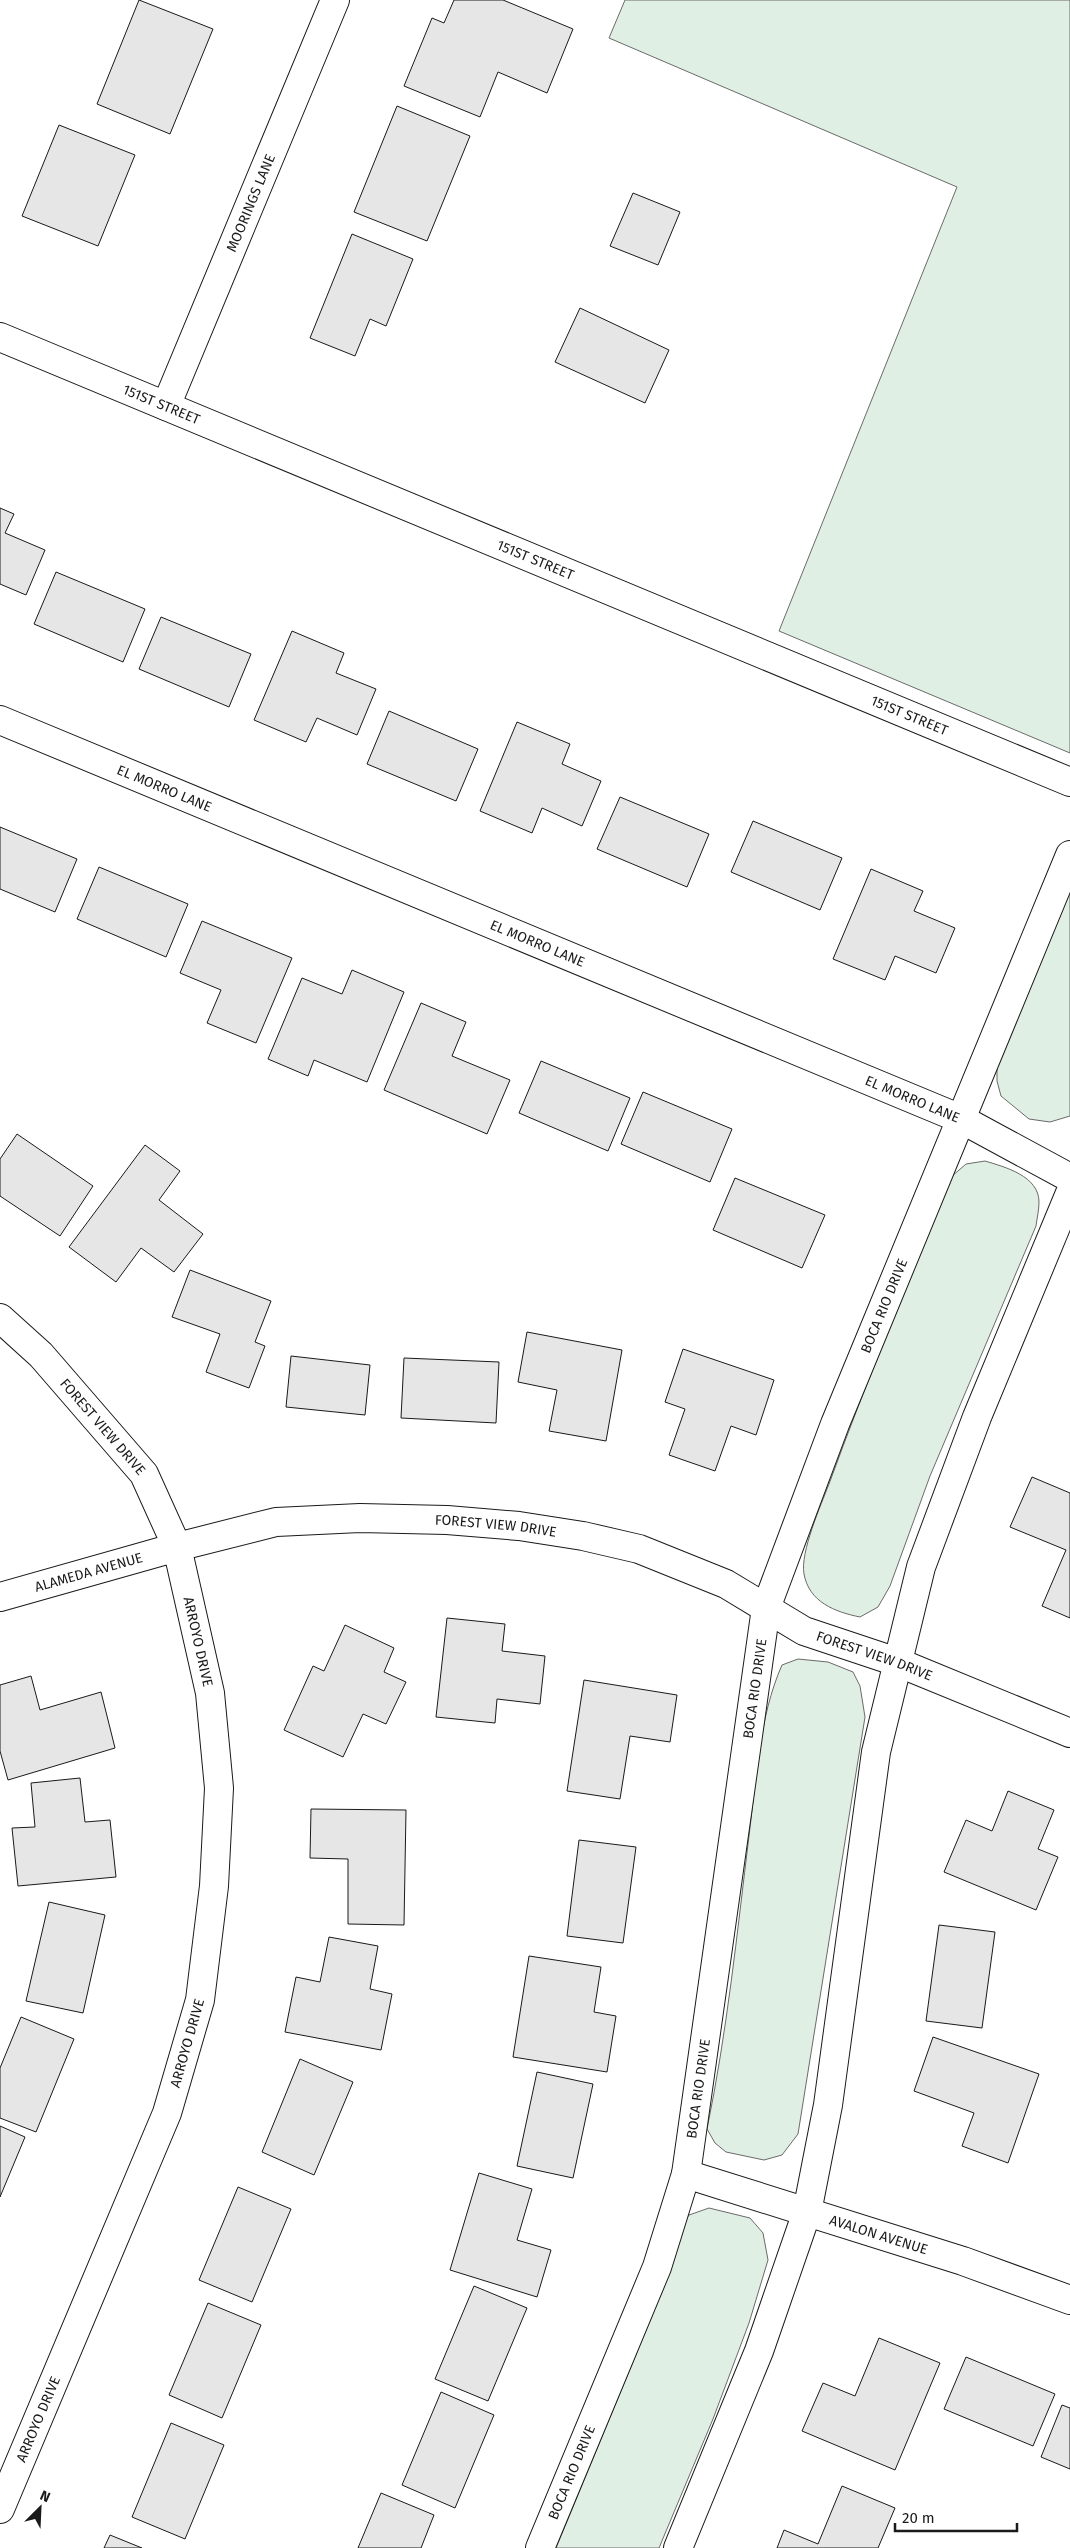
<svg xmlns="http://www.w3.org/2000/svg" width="1070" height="2548" viewBox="0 0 1070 2548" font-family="'Fira Sans',sans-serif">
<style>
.green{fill:#e0efe3;stroke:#6a6a6a}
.building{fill:#e6e6e6;stroke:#1a1a1a}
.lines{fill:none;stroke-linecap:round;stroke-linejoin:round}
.minor-casing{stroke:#1a1a1a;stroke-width:30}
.tertiary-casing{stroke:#1a1a1a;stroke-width:30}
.minor{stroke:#fff;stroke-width:28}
.tertiary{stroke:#fff;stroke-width:28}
.labels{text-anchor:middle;stroke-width:4;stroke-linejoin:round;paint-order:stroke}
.street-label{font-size:14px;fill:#1a1a1a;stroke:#fff}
</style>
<rect width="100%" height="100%" fill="#fff"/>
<g class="green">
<path d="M625 0H1070V753L779 631 957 187 609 38Z"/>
<path d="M1070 892V1116L1050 1122 1029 1119 1001 1096 997 1081V1063Z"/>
<path d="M985 1161C1005 1167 1039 1176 1039 1202 1039 1210 1037 1218 1036 1226L930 1476 890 1586 878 1607 860 1617C835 1612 809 1602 804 1574 800 1552 821 1505 829 1484 867 1380 909 1279 951 1177L966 1164Z"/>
<path d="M798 1659 828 1662 853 1672 860 1686 865 1717 798 2134 782 2155 764 2160 726 2152 715 2143 707 2129C727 2032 737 1934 749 1836 756 1780 759 1717 782 1665Z"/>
<path d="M709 2208 750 2218 763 2233 768 2260 749 2323 713 2419 659 2548H556L637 2352 678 2231 689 2215Z"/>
</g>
<g class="building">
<path d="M139 0 213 29 170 134 97 104Z"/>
<path d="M454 0H503L573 29 547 93 498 72 480 117 404 86 432 18 444 23Z"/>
<path d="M397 106 470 136 427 241 354 212Z"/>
<path d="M59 125 135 155 98 246 22 216Z"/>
<path d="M633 193 680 212 658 265 610 246Z"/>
<path d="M352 234 413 259 386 326 370 319 355 356 310 338Z"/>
<path d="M580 308 669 350 645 403 555 362Z"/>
<path d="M0 508 14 514 5 533 45 550 26 595 0 584Z"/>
<path d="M56 572 145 609 123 662 34 624Z"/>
<path d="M161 617 251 654 229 707 139 669Z"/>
<path d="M292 631 344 653 336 673 376 689 357 735 317 718 306 742 254 720Z"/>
<path d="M389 711 478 749 456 801 367 764Z"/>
<path d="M517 722 570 744 562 764 601 781 582 826 542 808 532 833 480 811Z"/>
<path d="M620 797 709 834 687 887 597 849Z"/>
<path d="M753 821 842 858 820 910 731 872Z"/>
<path d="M0 827 77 859 55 912 0 889Z"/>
<path d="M99 867 188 904 166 957 77 919Z"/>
<path d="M871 869 923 891 914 911 955 928 936 973 895 956 885 980 833 959Z"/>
<path d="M202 921 292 958 256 1043 207 1023 221 990 180 973Z"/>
<path d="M352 970 404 992 367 1082 314 1060 308 1076 268 1059 302 978 342 994Z"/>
<path d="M421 1003 466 1022 452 1056 510 1080 487 1134 384 1090Z"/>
<path d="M541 1061 630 1098 608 1151 519 1113Z"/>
<path d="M643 1092 732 1129 710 1182 621 1144Z"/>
<path d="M17 1134 93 1186 60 1236 0 1196V1159Z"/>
<path d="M145 1145 180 1171 159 1200 203 1234 174 1272 141 1248 116 1282 69 1247Z"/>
<path d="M735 1178 825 1215 802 1268 713 1230Z"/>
<path d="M190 1270 271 1301 255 1342 265 1346 249 1388 206 1372 220 1334 172 1317Z"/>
<path d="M527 1332 622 1350 606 1441 549 1431 557 1390 518 1382Z"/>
<path d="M683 1349 774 1380 756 1435 731 1426 715 1471 669 1455 685 1409 665 1402Z"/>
<path d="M291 1356 370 1365 365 1415 286 1407Z"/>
<path d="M404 1358 499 1362 496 1423 401 1418Z"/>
<path d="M1032 1477 1070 1493V1618L1042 1606 1066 1550 1010 1527Z"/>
<path d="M447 1618 505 1624 502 1651 545 1656 540 1704 497 1699 495 1723 436 1717Z"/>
<path d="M345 1625 394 1648 384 1672 406 1682 386 1724 363 1714 343 1757 284 1730 313 1666 324 1671Z"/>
<path d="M31 1676 40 1710 101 1692 115 1748 8 1780 0 1751V1685Z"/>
<path d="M584 1680 677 1695 670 1742 630 1736 620 1799 567 1791Z"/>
<path d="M80 1778 85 1822 110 1820 116 1877 18 1886 12 1828 35 1827 31 1783Z"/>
<path d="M1008 1791 1054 1810 1038 1849 1058 1857 1036 1910 944 1872 966 1820 992 1831Z"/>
<path d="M311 1809 406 1810 404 1925 348 1924V1859L310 1858Z"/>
<path d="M579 1840 636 1847 623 1943 567 1936Z"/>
<path d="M49 1902 105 1915 83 2013 26 2001Z"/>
<path d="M939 1925 995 1932 982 2028 926 2021Z"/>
<path d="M329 1937 378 1946 370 1989 392 1994 381 2050 285 2032 296 1977 320 1982Z"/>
<path d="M529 1956 601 1967 594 2012 616 2016 607 2072 513 2057Z"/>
<path d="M21 2017 74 2039 36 2132 0 2118V2068Z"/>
<path d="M933 2037 1039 2074 1008 2163 962 2146 974 2113 914 2091Z"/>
<path d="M300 2059 353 2082 314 2175 262 2152Z"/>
<path d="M537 2072 593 2084 573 2178 517 2166Z"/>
<path d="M0 2126 25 2137 0 2197Z"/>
<path d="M479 2173 532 2189 517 2240 551 2250 537 2297 450 2270Z"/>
<path d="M238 2187 291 2209 252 2302 199 2280Z"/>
<path d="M474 2286 527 2308 488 2401 435 2379Z"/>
<path d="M208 2303 261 2325 222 2418 169 2395Z"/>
<path d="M879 2338 940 2363 895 2470 802 2431 823 2383 855 2396Z"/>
<path d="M966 2357 1055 2394 1033 2446 944 2409Z"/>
<path d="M441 2392 494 2415 455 2508 402 2485Z"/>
<path d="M1062 2405 1070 2408V2469L1041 2457Z"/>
<path d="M171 2423 224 2445 185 2539 132 2517Z"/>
<path d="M842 2486 895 2508 878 2548H777L784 2530 818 2544Z"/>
<path d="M381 2493 434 2515 421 2548H358Z"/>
<path d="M110 2535 142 2548H104Z"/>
</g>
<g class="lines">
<g class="minor-casing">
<g id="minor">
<path id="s1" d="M166 406 335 0"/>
<path id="s2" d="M0 720 961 1119 1070 1178"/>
<path id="s3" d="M0 1318 41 1355 144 1474 177 1547 276 1522 360 1518 447 1520 519 1526 583 1536 639 1549 726 1584 804 1631 897 1662 1070 1733"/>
<path id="s4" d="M0 1597 177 1547 210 1693 219 1788 214 1886 200 2000 167 2113 0 2509"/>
<path id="s5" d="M686 2174 963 2261 1070 2300"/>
<path id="s6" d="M540 2548 657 2267 686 2174 766 1608 835 1424 1070 855"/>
<path d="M678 2548 759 2351 807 2212 828 2105 876 1752 921 1567 977 1417 1070 1193"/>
</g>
</g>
<g class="tertiary-casing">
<g id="tertiary">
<path id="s7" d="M0 337 1070 782"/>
</g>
</g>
<use href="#minor" class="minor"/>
<use href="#tertiary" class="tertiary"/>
</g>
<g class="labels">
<g class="street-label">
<text dy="5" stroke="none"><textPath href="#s1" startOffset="220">MOORINGS LANE</textPath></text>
<text dy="5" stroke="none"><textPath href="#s7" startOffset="175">151ST STREET</textPath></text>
<text dy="5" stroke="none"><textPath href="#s7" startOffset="580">151ST STREET</textPath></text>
<text dy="5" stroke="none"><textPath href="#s7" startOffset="985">151ST STREET</textPath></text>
<text dy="5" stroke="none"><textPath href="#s2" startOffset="178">EL MORRO LANE</textPath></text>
<text dy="5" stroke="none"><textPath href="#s2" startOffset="582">EL MORRO LANE</textPath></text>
<text dy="5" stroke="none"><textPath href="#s2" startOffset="988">EL MORRO LANE</textPath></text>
<text dy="5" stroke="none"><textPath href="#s6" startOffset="1298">BOCA RIO DRIVE</textPath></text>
<text dy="5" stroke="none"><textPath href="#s3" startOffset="150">FOREST VIEW DRIVE</textPath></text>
<text dy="5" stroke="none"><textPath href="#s3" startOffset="615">FOREST VIEW DRIVE</textPath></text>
<text dy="5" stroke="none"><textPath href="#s4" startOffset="92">ALAMEDA AVENUE</textPath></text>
<text dy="5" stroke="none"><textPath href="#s4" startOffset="281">ARROYO DRIVE</textPath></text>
<text dy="5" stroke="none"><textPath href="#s3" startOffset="1020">FOREST VIEW DRIVE</textPath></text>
<text dy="5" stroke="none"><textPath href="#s6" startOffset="892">BOCA RIO DRIVE</textPath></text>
<text transform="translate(187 2043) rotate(-74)" y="5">ARROYO DRIVE</text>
<text dy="5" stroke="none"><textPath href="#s6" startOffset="488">BOCA RIO DRIVE</textPath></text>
<text dy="5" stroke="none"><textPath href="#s5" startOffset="202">AVALON AVENUE</textPath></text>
<text transform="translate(38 2419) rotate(-67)" y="5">ARROYO DRIVE</text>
<text dy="5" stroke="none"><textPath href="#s6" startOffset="82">BOCA RIO DRIVE</textPath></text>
</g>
</g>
<g transform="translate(40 2508) rotate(24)" stroke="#ffffff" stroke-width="4" paint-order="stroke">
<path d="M0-4L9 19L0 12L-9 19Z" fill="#1a1a1a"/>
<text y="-8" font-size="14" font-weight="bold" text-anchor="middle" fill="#1a1a1a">N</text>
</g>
<path d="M895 2523v8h122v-8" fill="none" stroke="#1a1a1a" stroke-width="2.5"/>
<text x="902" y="2523" font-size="15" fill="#1a1a1a" stroke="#ffffff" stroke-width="4" paint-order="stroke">20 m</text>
</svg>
